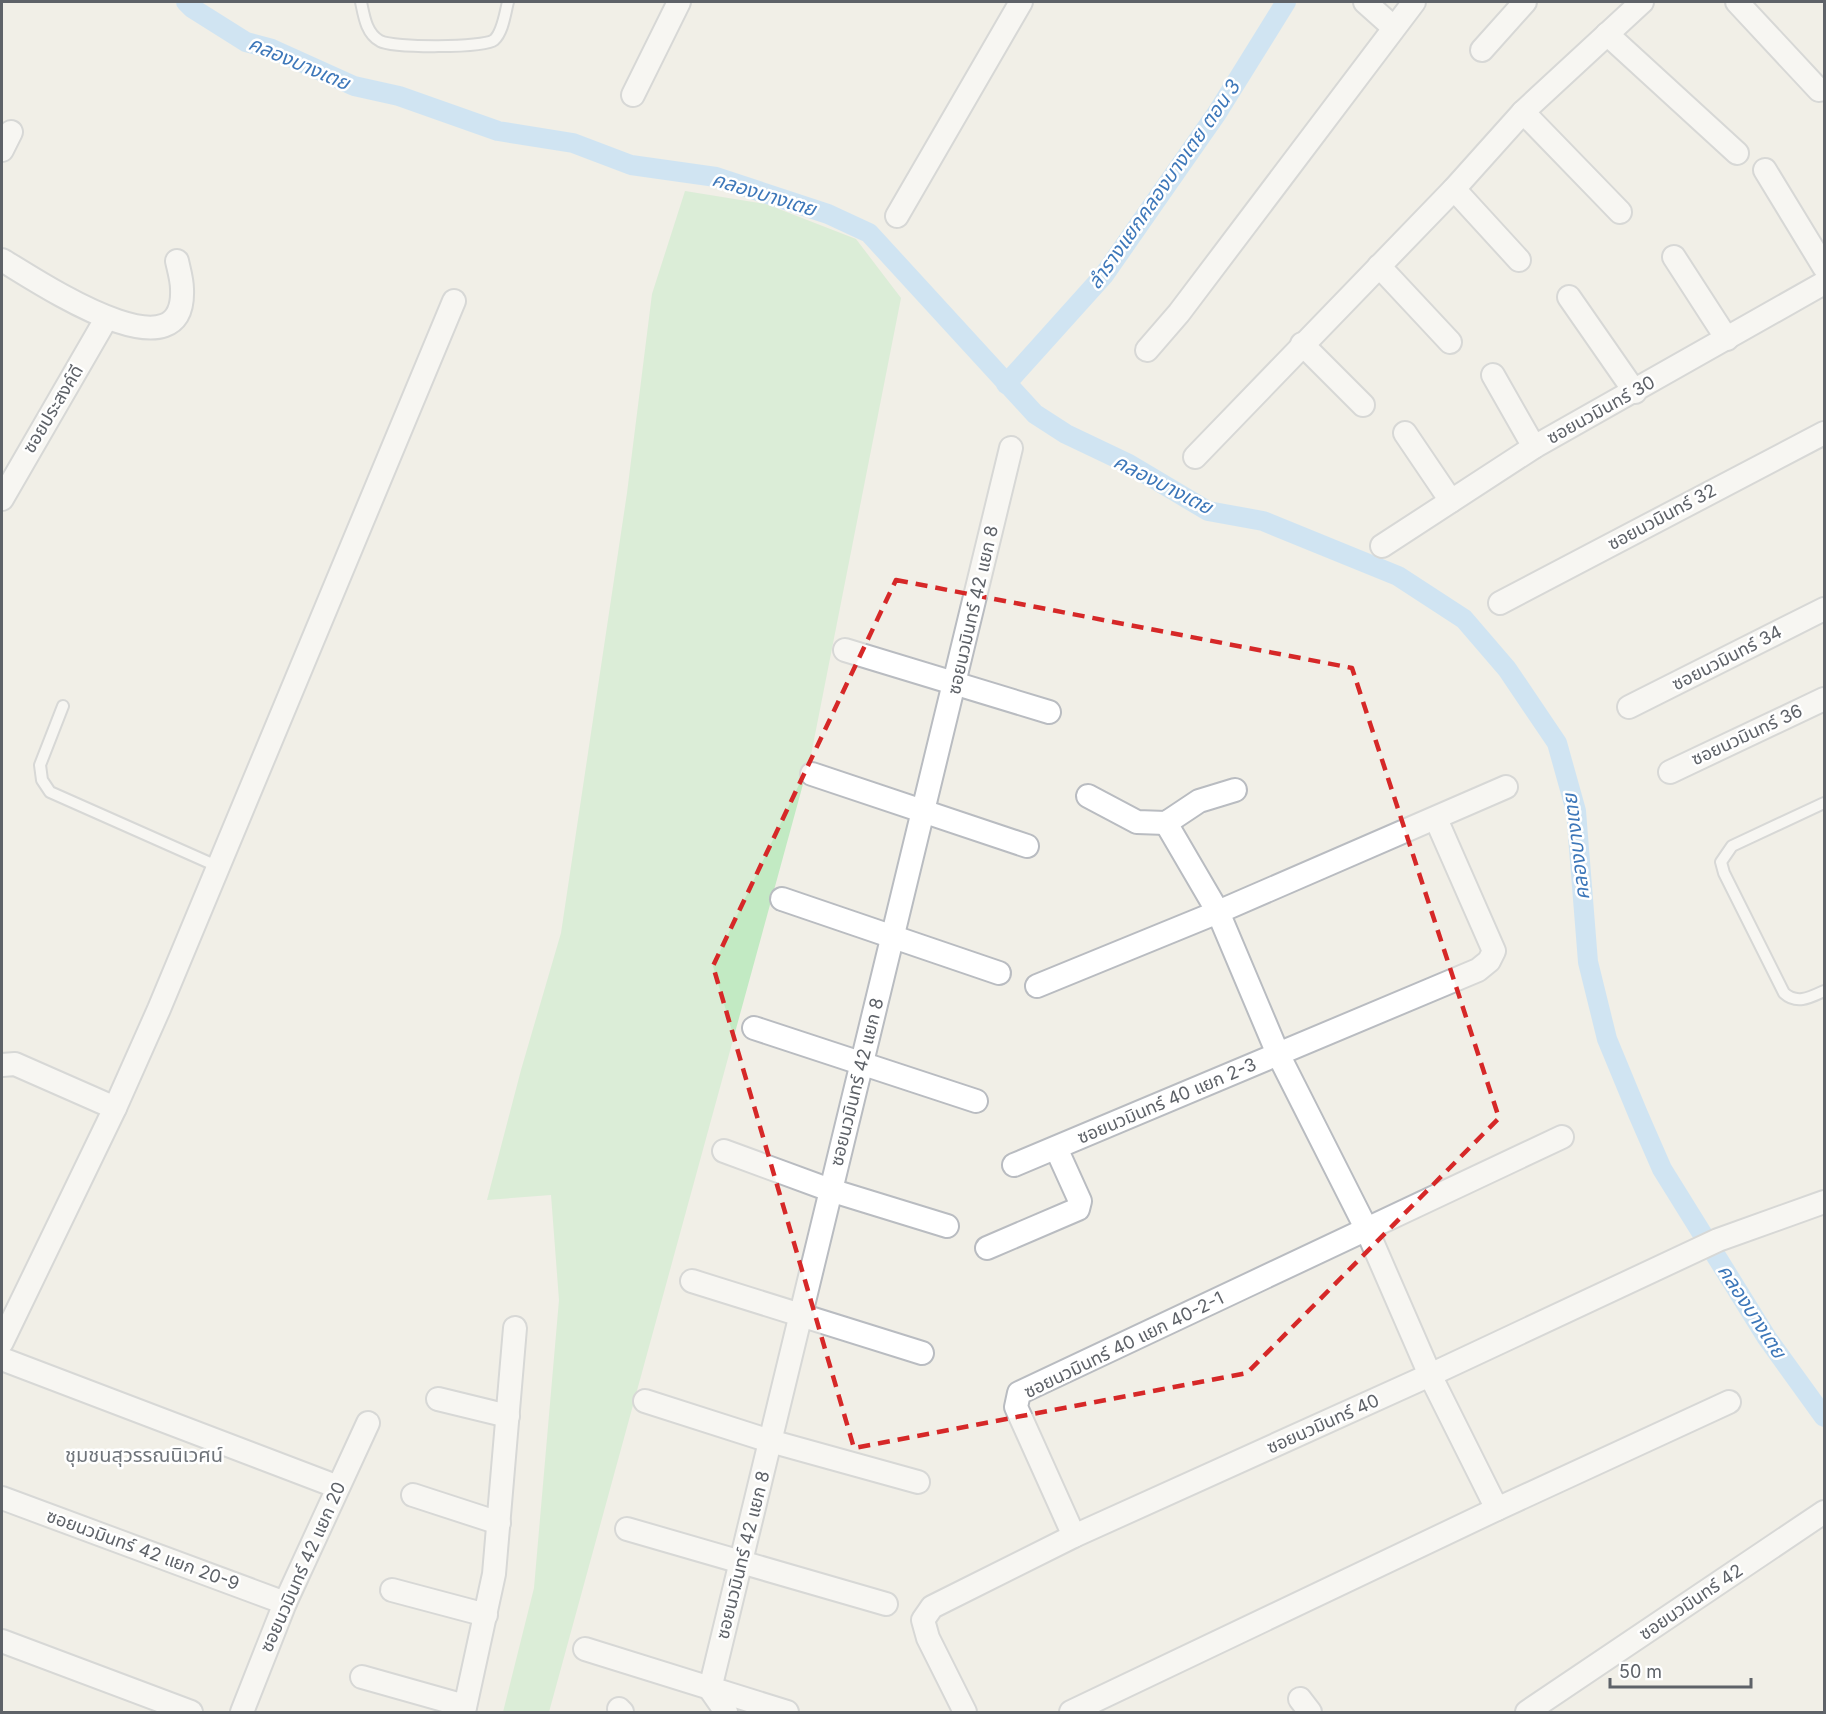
<svg xmlns="http://www.w3.org/2000/svg" width="1826" height="1714" viewBox="0 0 1826 1714" font-family="Inter,'Noto Sans Thai',sans-serif">
<style>
.green{fill:#c2eac3}
.lines{fill:none;stroke-linecap:round;stroke-linejoin:round}
.canal{stroke:#a9d8ff;stroke-width:20}
.lane-casing{stroke:#b9bcc1;stroke-width:14}
.street-casing{stroke:#b9bcc1;stroke-width:26}
.lane{stroke:#fff;stroke-width:10}
.street{stroke:#fff;stroke-width:22}
.marked{fill:none;stroke:#d62828;stroke-width:4.5;stroke-dasharray:12 8;stroke-linejoin:round}
.labels{text-anchor:middle;stroke-width:5;stroke-linejoin:round;paint-order:stroke}
.street-label{font-size:18px;fill:#5e6268;stroke:#fff}
.water-label{font-size:20px;font-style:italic;fill:#3d77b9;stroke:#fff}
.neighbourhood-label{font-size:20px;fill:#6f747a;stroke:#fff}
</style>
<rect width="100%" height="100%" fill="#f1efe7"/>
<path class="green" d="M685 191 766 204 856 239 901 298 811 755 549 1712H503L534 1588 559 1300 551 1195 487 1200 521 1070 561 933 627 493 652 294Z"/>
<g class="lines">
<g class="canal">
<path d="M186 2 192 8 246 42 272 49 354 86 399 96 498 131 573 143 631 165 716 177 828 214 869 233 1035 414 1066 434 1129 464 1208 511 1263 521 1398 576 1464 619 1507 669 1557 743 1576 811 1588 962 1607 1039 1638 1114 1662 1169 1767 1338 1824 1417"/>
<path d="M1006 384 1104 275 1217 113 1286 2"/>
</g>
<g class="lane-casing">
<g id="lane">
<path d="M361 2C364 16 366 33 380 41 393 48 484 48 494 40 503 32 505 13 508 2"/>
<path d="M63 706 40 765 42 780 50 792 219 867"/>
<path d="M1824 803 1732 846 1721 862 1724 873 1784 993C1797 1005 1811 997 1824 991"/>
</g>
</g>
<g class="street-casing">
<g id="street">
<path d="M1365 2 1393 27"/>
<path d="M1737 2 1819 90"/>
<path d="M1607 34 1737 153"/>
<path d="M1482 50 1525 2"/>
<path d="M633 95 679 2"/>
<path d="M1523 112 1620 212"/>
<path d="M2 150 11 132"/>
<path d="M1765 170 1824 267"/>
<path d="M1454 189 1519 260"/>
<path d="M897 216 1021 2"/>
<path d="M1674 257 1727 339"/>
<path d="M2 260C33 278 186 383 182 289 182 280 179 270 177 261"/>
<path d="M1379 266 1450 342"/>
<path d="M1569 297 1635 392"/>
<path d="M1302 344 1363 405"/>
<path d="M1147 350 1179 313 1414 2"/>
<path d="M1493 375 1534 447"/>
<path d="M1405 433 1451 501"/>
<path d="M1195 457 1454 189 1523 112 1642 2"/>
<path d="M2 499 106 319"/>
<path d="M1382 546 1534 447 1824 283"/>
<path d="M1500 603 1824 433"/>
<path d="M845 650 1049 712"/>
<path d="M1629 707 1824 609"/>
<path d="M1670 772 1824 699"/>
<path d="M812 774 1027 846"/>
<path d="M1088 796 1137 822 1166 823 1199 801 1235 790"/>
<path d="M1166 823 1218 912 1278 1054 1366 1228 1430 1375 1497 1509"/>
<path d="M782 899 999 973"/>
<path d="M1037 986 1218 912 1506 787"/>
<path d="M754 1028 976 1101"/>
<path d="M2 1065 15 1064 115 1108"/>
<path d="M724 1151 830 1190 947 1226"/>
<path d="M1014 1165 1478 970 1489 961 1494 951 1436 819"/>
<path d="M987 1248 1078 1209 1080 1201 1056 1148"/>
<path d="M692 1281 922 1353"/>
<path d="M2 1342 115 1108 159 1009 454 301"/>
<path d="M2 1359 338 1487"/>
<path d="M438 1399 508 1416"/>
<path d="M645 1401 770 1441 918 1482"/>
<path d="M413 1495 499 1523"/>
<path d="M2 1498 285 1603"/>
<path d="M627 1529 886 1604"/>
<path d="M1074 1536 1016 1407 1019 1393 1562 1137"/>
<path d="M392 1590 486 1615"/>
<path d="M2 1641 191 1712"/>
<path d="M585 1649 787 1712"/>
<path d="M362 1677 465 1706"/>
<path d="M1300 1699 1310 1712"/>
<path d="M619 1709 622 1712"/>
<path d="M242 1712 285 1603 368 1423"/>
<path d="M464 1712 494 1574 515 1328"/>
<path d="M726 1712 710 1689 1011 448"/>
<path d="M965 1712 928 1638 923 1620 932 1607 1074 1536 1430 1375 1718 1240 1824 1202"/>
<path d="M1071 1712 1497 1509 1729 1402"/>
<path d="M1527 1712 1824 1512"/>
</g>
</g>
<use href="#lane" class="lane"/>
<use href="#street" class="street"/>
</g>
<path d="M0 0H1826V1714H0ZM896 580 1352 668 1499 1118 1247 1373 854 1448 713 966Z" fill="#f1efe7" fill-opacity=".55" fill-rule="evenodd"/>
<path class="marked" d="M896 580 1352 668 1499 1118 1247 1373 854 1448 713 966Z"/>
<g class="labels">
<g class="street-label">
<text transform="translate(53 409) rotate(-59)" y="6">ซอยประสงค์ดี</text>
<text transform="translate(1601 410) rotate(-29)" y="6">ซอยนวมินทร์ 30</text>
<text transform="translate(1662 517) rotate(-28)" y="6">ซอยนวมินทร์ 32</text>
<text transform="translate(973 610) rotate(-77)" y="6">ซอยนวมินทร์ 42 แยก 8</text>
<text transform="translate(1727 658) rotate(-27)" y="6">ซอยนวมินทร์ 34</text>
<text transform="translate(1747 735) rotate(-25)" y="6">ซอยนวมินทร์ 36</text>
<text transform="translate(857 1082) rotate(-76)" y="6">ซอยนวมินทร์ 42 แยก 8</text>
<text transform="translate(1167 1101) rotate(-23)" y="6">ซอยนวมินทร์ 40 แยก 2-3</text>
<text transform="translate(1124 1345) rotate(-26)" y="6">ซอยนวมินทร์ 40 แยก 40-2-1</text>
<text transform="translate(1323 1424) rotate(-24)" y="6">ซอยนวมินทร์ 40</text>
<text transform="translate(143 1550) rotate(20)" y="6">ซอยนวมินทร์ 42 แยก 20-9</text>
<text transform="translate(743 1555) rotate(-76)" y="6">ซอยนวมินทร์ 42 แยก 8</text>
<text transform="translate(303 1567) rotate(-66)" y="6">ซอยนวมินทร์ 42 แยก 20</text>
<text transform="translate(1691 1602) rotate(-34)" y="6">ซอยนวมินทร์ 42</text>
</g>
<g class="water-label">
<text transform="translate(299 63) rotate(23)" y="7">คลองบางเตย</text>
<text transform="translate(1164 184) rotate(-55)" y="7">ลำรางแยกคลองบางเตย ตอน 3</text>
<text transform="translate(764 194) rotate(17)" y="7">คลองบางเตย</text>
<text transform="translate(1163 484) rotate(27)" y="7">คลองบางเตย</text>
<text transform="translate(1576 847) rotate(-97)" y="7">คลองบางเตย</text>
<text transform="translate(1752 1311) rotate(57)" y="7">คลองบางเตย</text>
</g>
<g class="neighbourhood-label">
<text x="144" y="1462">ชุมชนสุวรรณนิเวศน์</text>
</g>
</g>
<rect width="1826" height="1714" fill="none" stroke="#5e6268" stroke-width="6"/>
<path d="M1610 1678v9h141v-9" fill="none" stroke="#5e6268" stroke-width="3"/>
<text x="1619" y="1678" font-size="18" fill="#5e6268" stroke="#ffffff" stroke-width="4.5" paint-order="stroke">50 m</text>
</svg>
